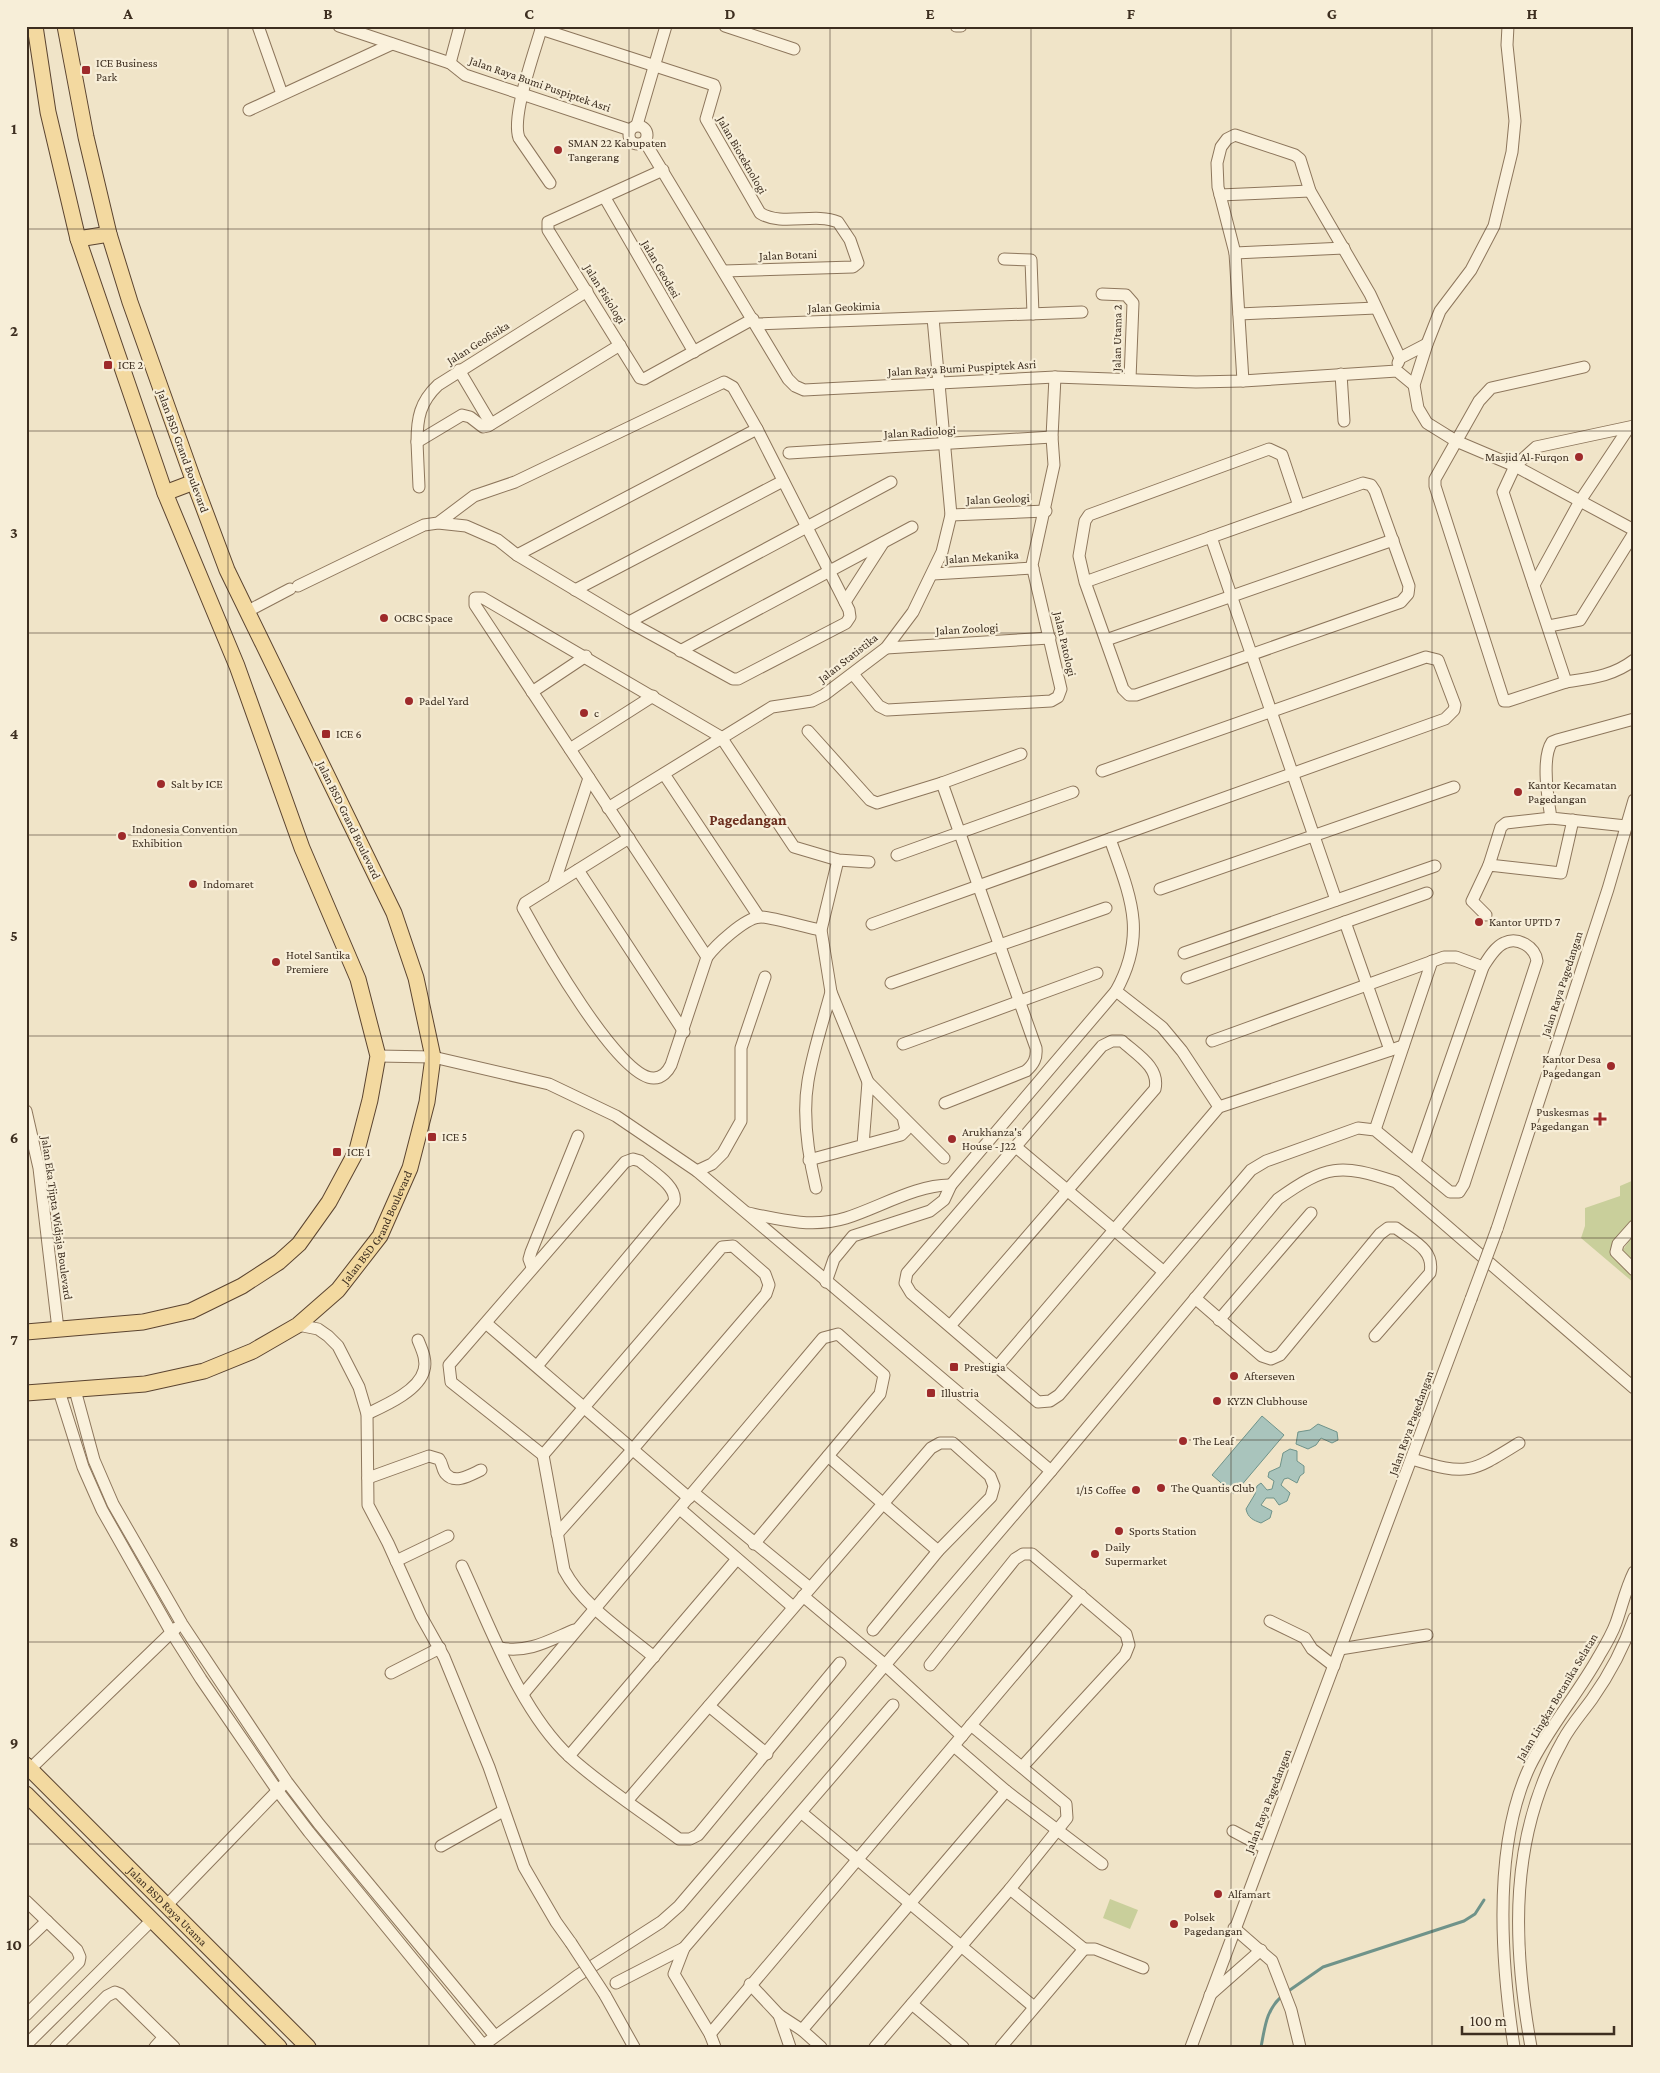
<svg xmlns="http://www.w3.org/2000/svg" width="1660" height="2073" viewBox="0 0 1660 2073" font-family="'Crimson Pro',serif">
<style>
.green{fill:#c9cf9b}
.water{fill:#a9c4bc;stroke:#6f938a}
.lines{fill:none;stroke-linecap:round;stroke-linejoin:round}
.stream{stroke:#6f938a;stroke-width:3}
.minor-casing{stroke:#8d765c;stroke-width:13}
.major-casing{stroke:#5b4430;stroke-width:17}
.minor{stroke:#faf1dc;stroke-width:11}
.major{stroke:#f3d9a0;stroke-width:15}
.minor-bridge-casing{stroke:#8d765c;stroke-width:13;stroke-linecap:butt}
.minor-bridge{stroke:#faf1dc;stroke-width:11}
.grid{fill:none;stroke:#3d2e20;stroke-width:1;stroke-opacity:0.55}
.poi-dot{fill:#9e2a2b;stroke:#f7eed8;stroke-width:2}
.labels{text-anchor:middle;stroke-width:4.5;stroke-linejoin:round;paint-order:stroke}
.poi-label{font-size:12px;fill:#3d2e20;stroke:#f7eed8;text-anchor:start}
.street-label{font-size:12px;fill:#3d2e20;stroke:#f7eed8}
.quarter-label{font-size:15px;font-weight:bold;fill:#6b2e1e;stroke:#f7eed8}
.neatline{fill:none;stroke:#3d2e20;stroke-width:2}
.grid-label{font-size:16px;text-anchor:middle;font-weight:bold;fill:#3d2e20}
</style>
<rect width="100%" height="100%" fill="#f0e4c8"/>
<g class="green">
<path d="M1634 1180V1219L1614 1242 1613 1256 1634 1276V1283L1581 1238 1585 1226V1208L1620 1196V1186Z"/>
<path d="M1634 1234V1264L1622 1251Z"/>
<path d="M1110 1899 1138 1910 1130 1929 1103 1918Z"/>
</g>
<g class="water">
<path d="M1262 1416 1284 1435 1234 1494 1212 1475Z"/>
<path d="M1318 1424 1337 1432 1338 1440 1332 1443 1321 1438 1316 1445 1308 1449 1296 1444 1298 1432 1310 1430Z"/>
<path d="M1290 1449 1297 1451V1461L1304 1466V1473L1300 1476 1297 1483 1288 1478 1284 1479 1281 1485 1290 1493 1287 1501 1279 1505 1274 1498H1266L1261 1505 1272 1511 1270 1518 1261 1523C1253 1520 1248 1518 1246 1509L1255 1494 1257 1486 1261 1483 1267 1490 1272 1489 1274 1481 1268 1477 1269 1472 1280 1467 1283 1453Z"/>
</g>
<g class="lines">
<g class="stream">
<path d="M1287 1992 1323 1967 1464 1921 1475 1914 1484 1900"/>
<path d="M1261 2047C1265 2027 1266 2010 1282 1996"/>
</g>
<g class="minor-casing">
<g id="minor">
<path d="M258 26 282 94"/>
<path d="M339 26 450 63 465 75 630 130"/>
<path d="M542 26C535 51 511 116 519 138L550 183"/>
<path d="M725 26 794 49"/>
<path d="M956 26H961"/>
<path d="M1508 26 1507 45 1515 121 1512 152 1494 226 1471 270 1440 311 1427 344 1414 385 1418 408 1427 423 1456 441 1515 466 1634 530"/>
<path d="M541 29 714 85 715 88 706 119 760 213C782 227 814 212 838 222L850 240 858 263 853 267 724 271"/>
<path d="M450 63 460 26"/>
<path d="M249 110 392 44"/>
<path d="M637 125 666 26"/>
<circle cx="638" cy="135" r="9"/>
<path d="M645 142 788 379 795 386 804 390 1055 377 1196 382 1243 381 1397 371 1414 385"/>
<path d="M663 170 548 222V230L640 378 644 379 753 319"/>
<path d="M1220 195 1310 191"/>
<path d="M605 198 694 352"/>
<path d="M1235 253 1344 248"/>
<path d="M1004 259 1031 260 1033 314"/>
<path d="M587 291 438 385C420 402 417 418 417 442L462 415 470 417 483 427 488 426 620 345"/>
<path d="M1102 294 1126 295 1133 303 1130 379"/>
<path d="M1239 314 1376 308"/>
<path d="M756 324 1082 312"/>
<path d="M1398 363 1400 358 1427 344"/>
<path d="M459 370 491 424"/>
<path d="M1341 374 1344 421"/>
<path d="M1243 381 1235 253 1218 187 1217 163 1221 147 1227 139 1235 135 1295 155 1300 159 1310 191 1370 294 1400 358"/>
<path d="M1634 426 1536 447 1515 466 1503 492 1566 682C1592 678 1613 676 1634 660"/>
<path d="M417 442 419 487"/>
<path d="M789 453 1052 437"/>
<path d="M951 515 1046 511"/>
<path d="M1211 537 1336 900"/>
<path d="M517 555 757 429"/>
<path d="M933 574 1033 568"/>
<path d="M1085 582 1363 483 1371 485 1375 491 1409 586 1408 594 1401 602 1136 695H1129L1123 689 1085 582 1079 556 1085 521 1089 515 1269 449 1282 455 1299 506"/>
<path d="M1534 585 1580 501 1628 429"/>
<path d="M298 586 424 525 438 523 466 526 498 540 517 555 629 622 733 679H738L846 623 850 617 849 610 757 429 733 387 724 382 515 482 474 496 438 523"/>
<path d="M575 590 783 481"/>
<path d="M845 602 883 543"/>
<path d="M248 611 290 589"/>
<path d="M629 622 891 482"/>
<path d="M1549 626 1580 620 1634 533"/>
<path d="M1106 640 1393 540"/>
<path d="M886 648 1050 638"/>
<path d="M680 651 912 527"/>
<path d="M853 674 879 706 887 710 1051 701 1058 697 1061 689 1032 565 1054 465 1052 437 1055 377"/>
<path d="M1566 682 1508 701H1504L1435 486V479L1479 401 1491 388 1584 367"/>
<path d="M532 692 586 656"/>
<path d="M808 731 870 800 877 803 942 783 1021 754"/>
<path d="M570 749 653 696"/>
<path d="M664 774 759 917"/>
<path d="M942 783 1036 1048C1037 1058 1034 1064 1026 1071L945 1103"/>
<path d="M608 808 772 707 812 701 824 695 886 648 913 612 942 552 951 515 933 318"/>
<path d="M1626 826 1551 818C1548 800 1541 758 1552 742L1557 740 1634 719"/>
<path d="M629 838 525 903 523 908C540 939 619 1080 654 1078 662 1078 668 1071 671 1065L707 957C716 945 744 919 759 917 769 916 808 928 821 930"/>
<path d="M897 855 1073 792"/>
<path d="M838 860 821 930 831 992 868 1082"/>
<path d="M1489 865 1501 827 1506 823 1551 818"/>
<path d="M578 870 684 1032"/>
<path d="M554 884 589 778"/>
<path d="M1160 889 1454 787"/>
<path d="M1486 915 1472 901 1489 865 1561 873 1573 820"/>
<path d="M1345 922 1390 1050"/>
<path d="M872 924 1445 719 1454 710 1455 705 1438 660 1426 657 1102 771"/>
<path d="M1184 953 1435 866"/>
<path d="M707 957 475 605V598H483L721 737 794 847 838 860 869 862"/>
<path d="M1187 978 1427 893"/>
<path d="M891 983 1106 908"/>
<path d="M1116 991 1162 1027 1182 1051 1219 1107"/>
<path d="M1212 1041 1444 957H1456L1483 967"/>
<path d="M903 1044 1097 973"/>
<path d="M378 1056 433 1057 549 1084 616 1116 697 1171 1051 1471"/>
<path d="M26 1111 39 1168 58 1329"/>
<path d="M904 1118 944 1158"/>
<path d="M1375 1130 1432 961"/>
<path d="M1016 1147 1164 1272"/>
<path d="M809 1160 901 1135 906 1130 903 1117 868 1082 863 1145"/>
<path d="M697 1171 712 1164 723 1153 741 1121V1048L765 977"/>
<path d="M816 1188C808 1154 802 1116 808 1081 813 1051 823 1022 831 992"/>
<path d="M748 1213C781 1220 813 1228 846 1218 878 1208 918 1184 951 1185"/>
<path d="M1634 1226 1618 1244 1616 1252 1634 1270"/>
<path d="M1497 1229 1608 889 1634 800"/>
<path d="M532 1267 529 1259 531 1252 578 1136"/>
<path d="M826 1282 834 1259 853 1236 930 1211 944 1200 951 1185 1116 991C1148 933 1130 896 1110 839"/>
<path d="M1195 1298 1262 1356 1271 1359 1280 1355 1380 1234 1388 1228H1396C1413 1241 1435 1250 1430 1273L1375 1336"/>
<path d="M1219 1320 1311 1213"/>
<path d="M487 1324 689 1498"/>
<path d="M298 1325 318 1329 328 1336 338 1346 359 1387 367 1414 368 1505 388 1543 421 1616 444 1657 489 1767 524 1867 556 1922 571 1943"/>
<path d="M950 1326 1155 1089C1160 1067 1136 1054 1122 1041H1112L1102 1046 907 1273 905 1283 911 1293 1038 1402 1050 1401 1059 1395 1251 1170 1266 1161 1358 1128 1375 1130 1450 1192H1459L1464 1184 1537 961C1535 947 1518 936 1504 943 1495 947 1488 959 1483 967L1415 1162"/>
<path d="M537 1366 674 1202C678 1186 651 1171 640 1161L633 1159 625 1162 449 1365 451 1382 543 1455 722 1247 733 1246 765 1274 769 1285 766 1294 633 1449 557 1534"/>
<path d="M997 1367 1219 1107 1403 1046"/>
<path d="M75 1390 94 1460 113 1504 182 1624 287 1782 319 1824 495 2036"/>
<path d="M59 1391 83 1467 102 1510 170 1630 201 1679 277 1790 309 1832 483 2045"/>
<path d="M367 1414C384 1406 419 1391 424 1370 427 1360 422 1350 418 1340"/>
<path d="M543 1455 564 1570C583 1606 623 1631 654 1657"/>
<path d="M828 1456 938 1551"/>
<path d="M1412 1459C1467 1476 1471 1473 1519 1443"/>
<path d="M368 1478 429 1456 439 1459C443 1464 442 1470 446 1474 455 1485 472 1474 481 1470"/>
<path d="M694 1493 810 1588"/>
<path d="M680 1509 793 1607"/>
<path d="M396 1561 448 1536"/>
<path d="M462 1566C490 1626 520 1711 570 1757 603 1787 643 1812 679 1839H690L698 1835 840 1663"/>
<path d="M803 1596 884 1664 962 1736"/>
<path d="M1270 1621 1305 1638 1312 1649 1334 1666"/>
<path d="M500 1648C529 1653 548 1641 574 1630"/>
<path d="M1340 1649 1427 1635"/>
<path d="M930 1665 1015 1559 1023 1554H1032L1126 1634 1129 1645 1125 1655 1022 1767"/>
<path d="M391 1673 440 1648"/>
<path d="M523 1694 823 1338 838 1334 884 1375 880 1394 754 1544"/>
<path d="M709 1706 767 1754"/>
<path d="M954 1746 1006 1791 1102 1864"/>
<path d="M569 1756 737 1559"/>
<path d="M30 1769 176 1628"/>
<path d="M627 1801 931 1448 940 1443H953L990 1476 994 1486 991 1497 938 1551 873 1630"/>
<path d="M802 1813 1034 2007"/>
<path d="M1233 1831 1265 1848"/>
<path d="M441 1846 503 1811"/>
<path d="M26 1901 77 1950 80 1957 79 1962 26 2015"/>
<path d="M167 1905 282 1786"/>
<path d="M1234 1928 1272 1961 1291 2010 1300 2047"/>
<path d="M26 1941 47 1921"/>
<path d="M1084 1949H1095L1143 1968"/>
<path d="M616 1983 684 1948"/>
<path d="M750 1984 779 2015 802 2030 821 2047"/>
<path d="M605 1995 634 2047"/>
<path d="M1210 1995 1261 1950"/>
<path d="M912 2004 963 2047"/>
<path d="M779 2015 790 2047"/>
<path d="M802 2030 1006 1791"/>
<path d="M710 2034 1081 1595"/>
<path d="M26 2045 152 1920"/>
<path d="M56 2047 107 1996 115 1992 120 1994 174 2047"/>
<path d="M155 2047 164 2037"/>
<path d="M481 2047 577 1976 661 1922 679 1906 1051 1471 1278 1199C1326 1165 1340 1163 1396 1182L1634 1388"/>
<path d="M715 2047 710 2034 674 1974 684 1948 893 1705"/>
<path d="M875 2047 1010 1889 1067 1818 1066 1804 971 1725"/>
<path d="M1001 2047 1084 1949 1010 1889"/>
<path d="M1191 2047 1471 1299"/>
<path d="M1514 2047C1501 1961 1492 1846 1530 1766 1549 1727 1578 1694 1599 1656 1605 1646 1612 1634 1616 1623 1622 1606 1626 1588 1634 1572"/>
<path d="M1531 2047C1512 1941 1509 1836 1563 1740 1571 1725 1582 1713 1592 1699 1609 1675 1624 1647 1634 1618"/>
</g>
</g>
<g class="major-casing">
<g id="major">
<path d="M78 239 109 234"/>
<path d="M165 493 194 482"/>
<path d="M26 1332 143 1322 191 1311 242 1286 279 1262 299 1244 329 1202 357 1150 370 1100 378 1056 358 979 302 848 237 666 165 493 78 239 48 112 35 26"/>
<path id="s1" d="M26 1393 145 1384 204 1371 253 1351 298 1325 338 1290 380 1236 410 1168 427 1102 433 1057 416 978 394 913 227 570 194 482 130 302 109 234 86 137 65 26"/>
<path id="s2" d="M26 1765 308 2047"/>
<path d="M26 1794 279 2047"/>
</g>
</g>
<use href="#minor" class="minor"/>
<use href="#major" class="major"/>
<g class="minor-bridge-casing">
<g id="minor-bridge">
<path d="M1471 1299 1497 1229"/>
<path d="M571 1943 605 1995"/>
</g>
</g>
<use href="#minor-bridge" class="minor-bridge"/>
</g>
<path class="grid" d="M228 26V2047M429 26V2047M629 26V2047M830 26V2047M1031 26V2047M1231 26V2047M1432 26V2047M26 229H1634M26 431H1634M26 633H1634M26 835H1634M26 1036H1634M26 1238H1634M26 1440H1634M26 1642H1634M26 1844H1634"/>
<g class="poi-dot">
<rect x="81" y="65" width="10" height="10" rx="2.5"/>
<circle cx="558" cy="150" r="5"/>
<rect x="103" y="360" width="10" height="10" rx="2.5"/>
<circle cx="1579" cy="457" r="5"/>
<circle cx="384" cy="618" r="5"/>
<circle cx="409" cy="701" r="5"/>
<circle cx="584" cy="713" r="5"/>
<rect x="321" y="729" width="10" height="10" rx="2.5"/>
<circle cx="161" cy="784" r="5"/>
<circle cx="1518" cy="792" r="5"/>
<circle cx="122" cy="836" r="5"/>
<circle cx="193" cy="884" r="5"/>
<circle cx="1479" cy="922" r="5"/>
<circle cx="276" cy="962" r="5"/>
<circle cx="1611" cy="1066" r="5"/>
<path d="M1597.5 1111.5h5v5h5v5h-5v5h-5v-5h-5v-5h5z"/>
<rect x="427" y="1132" width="10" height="10" rx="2.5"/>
<circle cx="952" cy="1139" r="5"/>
<rect x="332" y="1147" width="10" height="10" rx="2.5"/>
<rect x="949" y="1362" width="10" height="10" rx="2.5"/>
<circle cx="1234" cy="1376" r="5"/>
<rect x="926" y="1388" width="10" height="10" rx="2.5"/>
<circle cx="1217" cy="1401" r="5"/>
<circle cx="1183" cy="1441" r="5"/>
<circle cx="1161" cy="1488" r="5"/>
<circle cx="1136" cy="1490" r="5"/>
<circle cx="1119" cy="1531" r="5"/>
<circle cx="1095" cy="1554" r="5"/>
<circle cx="1218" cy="1894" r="5"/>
<circle cx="1174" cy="1924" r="5"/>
</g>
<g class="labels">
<g class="poi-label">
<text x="96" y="67">ICE Business<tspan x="96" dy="14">Park</tspan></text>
<text x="568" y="147">SMAN 22 Kabupaten<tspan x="568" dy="14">Tangerang</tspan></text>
<text x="118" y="369">ICE 2</text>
<text x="1569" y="461" text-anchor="end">Masjid Al-Furqon</text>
<text x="394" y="622">OCBC Space</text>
<text x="419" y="705">Padel Yard</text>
<text x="594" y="717">c</text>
<text x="336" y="738">ICE 6</text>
<text x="171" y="788">Salt by ICE</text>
<text x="1528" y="789">Kantor Kecamatan<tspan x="1528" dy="14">Pagedangan</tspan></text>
<text x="132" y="833">Indonesia Convention<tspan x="132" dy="14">Exhibition</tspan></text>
<text x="203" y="888">Indomaret</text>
<text x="1489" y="926">Kantor UPTD 7</text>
<text x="286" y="959">Hotel Santika<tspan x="286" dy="14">Premiere</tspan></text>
<text x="1601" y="1063" text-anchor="end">Kantor Desa<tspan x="1601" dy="14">Pagedangan</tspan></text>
<text x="1589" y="1116" text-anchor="end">Puskesmas<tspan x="1589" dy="14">Pagedangan</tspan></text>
<text x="962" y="1136">Arukhanza's<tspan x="962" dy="14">House - J22</tspan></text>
<text x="442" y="1141">ICE 5</text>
<text x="347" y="1156">ICE 1</text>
<text x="964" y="1371">Prestigia</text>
<text x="1244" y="1380">Afterseven</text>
<text x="941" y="1397">Illustria</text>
<text x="1227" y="1405">KYZN Clubhouse</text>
<text x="1193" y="1445">The Leaf</text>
<text x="1171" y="1492">The Quantis Club</text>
<text x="1126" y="1494" text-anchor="end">1/15 Coffee</text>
<text x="1129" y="1535">Sports Station</text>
<text x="1105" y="1551">Daily<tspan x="1105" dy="14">Supermarket</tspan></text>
<text x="1228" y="1898">Alfamart</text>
<text x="1184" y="1921">Polsek<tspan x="1184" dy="14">Pagedangan</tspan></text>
</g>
<g class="street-label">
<text transform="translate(540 84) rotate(19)" y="4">Jalan Raya Bumi Puspiptek Asri</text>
<text transform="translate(742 155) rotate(60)" y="4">Jalan Bioteknologi</text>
<text transform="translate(788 255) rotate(-2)" y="4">Jalan Botani</text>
<text transform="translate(661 269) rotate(60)" y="4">Jalan Geodesi</text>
<text transform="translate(605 294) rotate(58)" y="4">Jalan Fisiologi</text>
<text transform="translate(844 307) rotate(-2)" y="4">Jalan Geokimia</text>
<text transform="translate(1117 338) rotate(-89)" y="4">Jalan Utama 2</text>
<text transform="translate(478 343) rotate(-32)" y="4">Jalan Geofisika</text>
<text transform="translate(962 368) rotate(-3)" y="4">Jalan Raya Bumi Puspiptek Asri</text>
<text transform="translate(920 432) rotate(-3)" y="4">Jalan Radiologi</text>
<text transform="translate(183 451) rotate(70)" y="4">Jalan BSD Grand Boulevard</text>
<text transform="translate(998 499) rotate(-2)" y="4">Jalan Geologi</text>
<text transform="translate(982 557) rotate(-4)" y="4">Jalan Mekanika</text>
<text transform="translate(967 629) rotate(-3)" y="4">Jalan Zoologi</text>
<text transform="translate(1065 644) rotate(77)" y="4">Jalan Patologi</text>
<text transform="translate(848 658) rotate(-38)" y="4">Jalan Statistika</text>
<text transform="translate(349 820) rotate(64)" y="4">Jalan BSD Grand Boulevard</text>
<text transform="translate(1562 984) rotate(-72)" y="4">Jalan Raya Pagedangan</text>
<text transform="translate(57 1218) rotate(82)" y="4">Jalan Eka Tjipta Widjaja Boulevard</text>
<text dy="4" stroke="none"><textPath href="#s1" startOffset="412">Jalan BSD Grand Boulevard</textPath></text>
<text transform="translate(1411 1423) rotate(-70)" y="4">Jalan Raya Pagedangan</text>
<text transform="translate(1557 1697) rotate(-59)" y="4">Jalan Lingkar Botanika Selatan</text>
<text transform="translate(1268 1801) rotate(-69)" y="4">Jalan Raya Pagedangan</text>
<text dy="4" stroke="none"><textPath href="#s2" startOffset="200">Jalan BSD Raya Utama</textPath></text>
</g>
<g class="quarter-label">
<text x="748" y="825">Pagedangan</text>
</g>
</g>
<rect width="1660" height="2073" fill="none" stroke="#f7eed8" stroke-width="55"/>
<path d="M1462 2026v8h152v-8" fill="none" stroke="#3d2e20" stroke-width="2.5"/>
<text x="1470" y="2026" font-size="15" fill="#3d2e20" stroke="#f7eed8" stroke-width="4" paint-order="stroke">100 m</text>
<rect x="28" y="28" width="1604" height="2018" class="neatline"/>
<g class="grid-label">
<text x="128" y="19">A</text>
<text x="328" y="19">B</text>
<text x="529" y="19">C</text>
<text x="730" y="19">D</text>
<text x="930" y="19">E</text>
<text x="1131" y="19">F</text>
<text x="1332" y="19">G</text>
<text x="1532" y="19">H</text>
<text x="14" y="134">1</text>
<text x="14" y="336">2</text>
<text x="14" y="538">3</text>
<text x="14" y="739">4</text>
<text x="14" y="941">5</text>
<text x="14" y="1143">6</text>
<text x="14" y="1345">7</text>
<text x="14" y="1547">8</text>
<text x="14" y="1748">9</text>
<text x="14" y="1950">10</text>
</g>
</svg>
